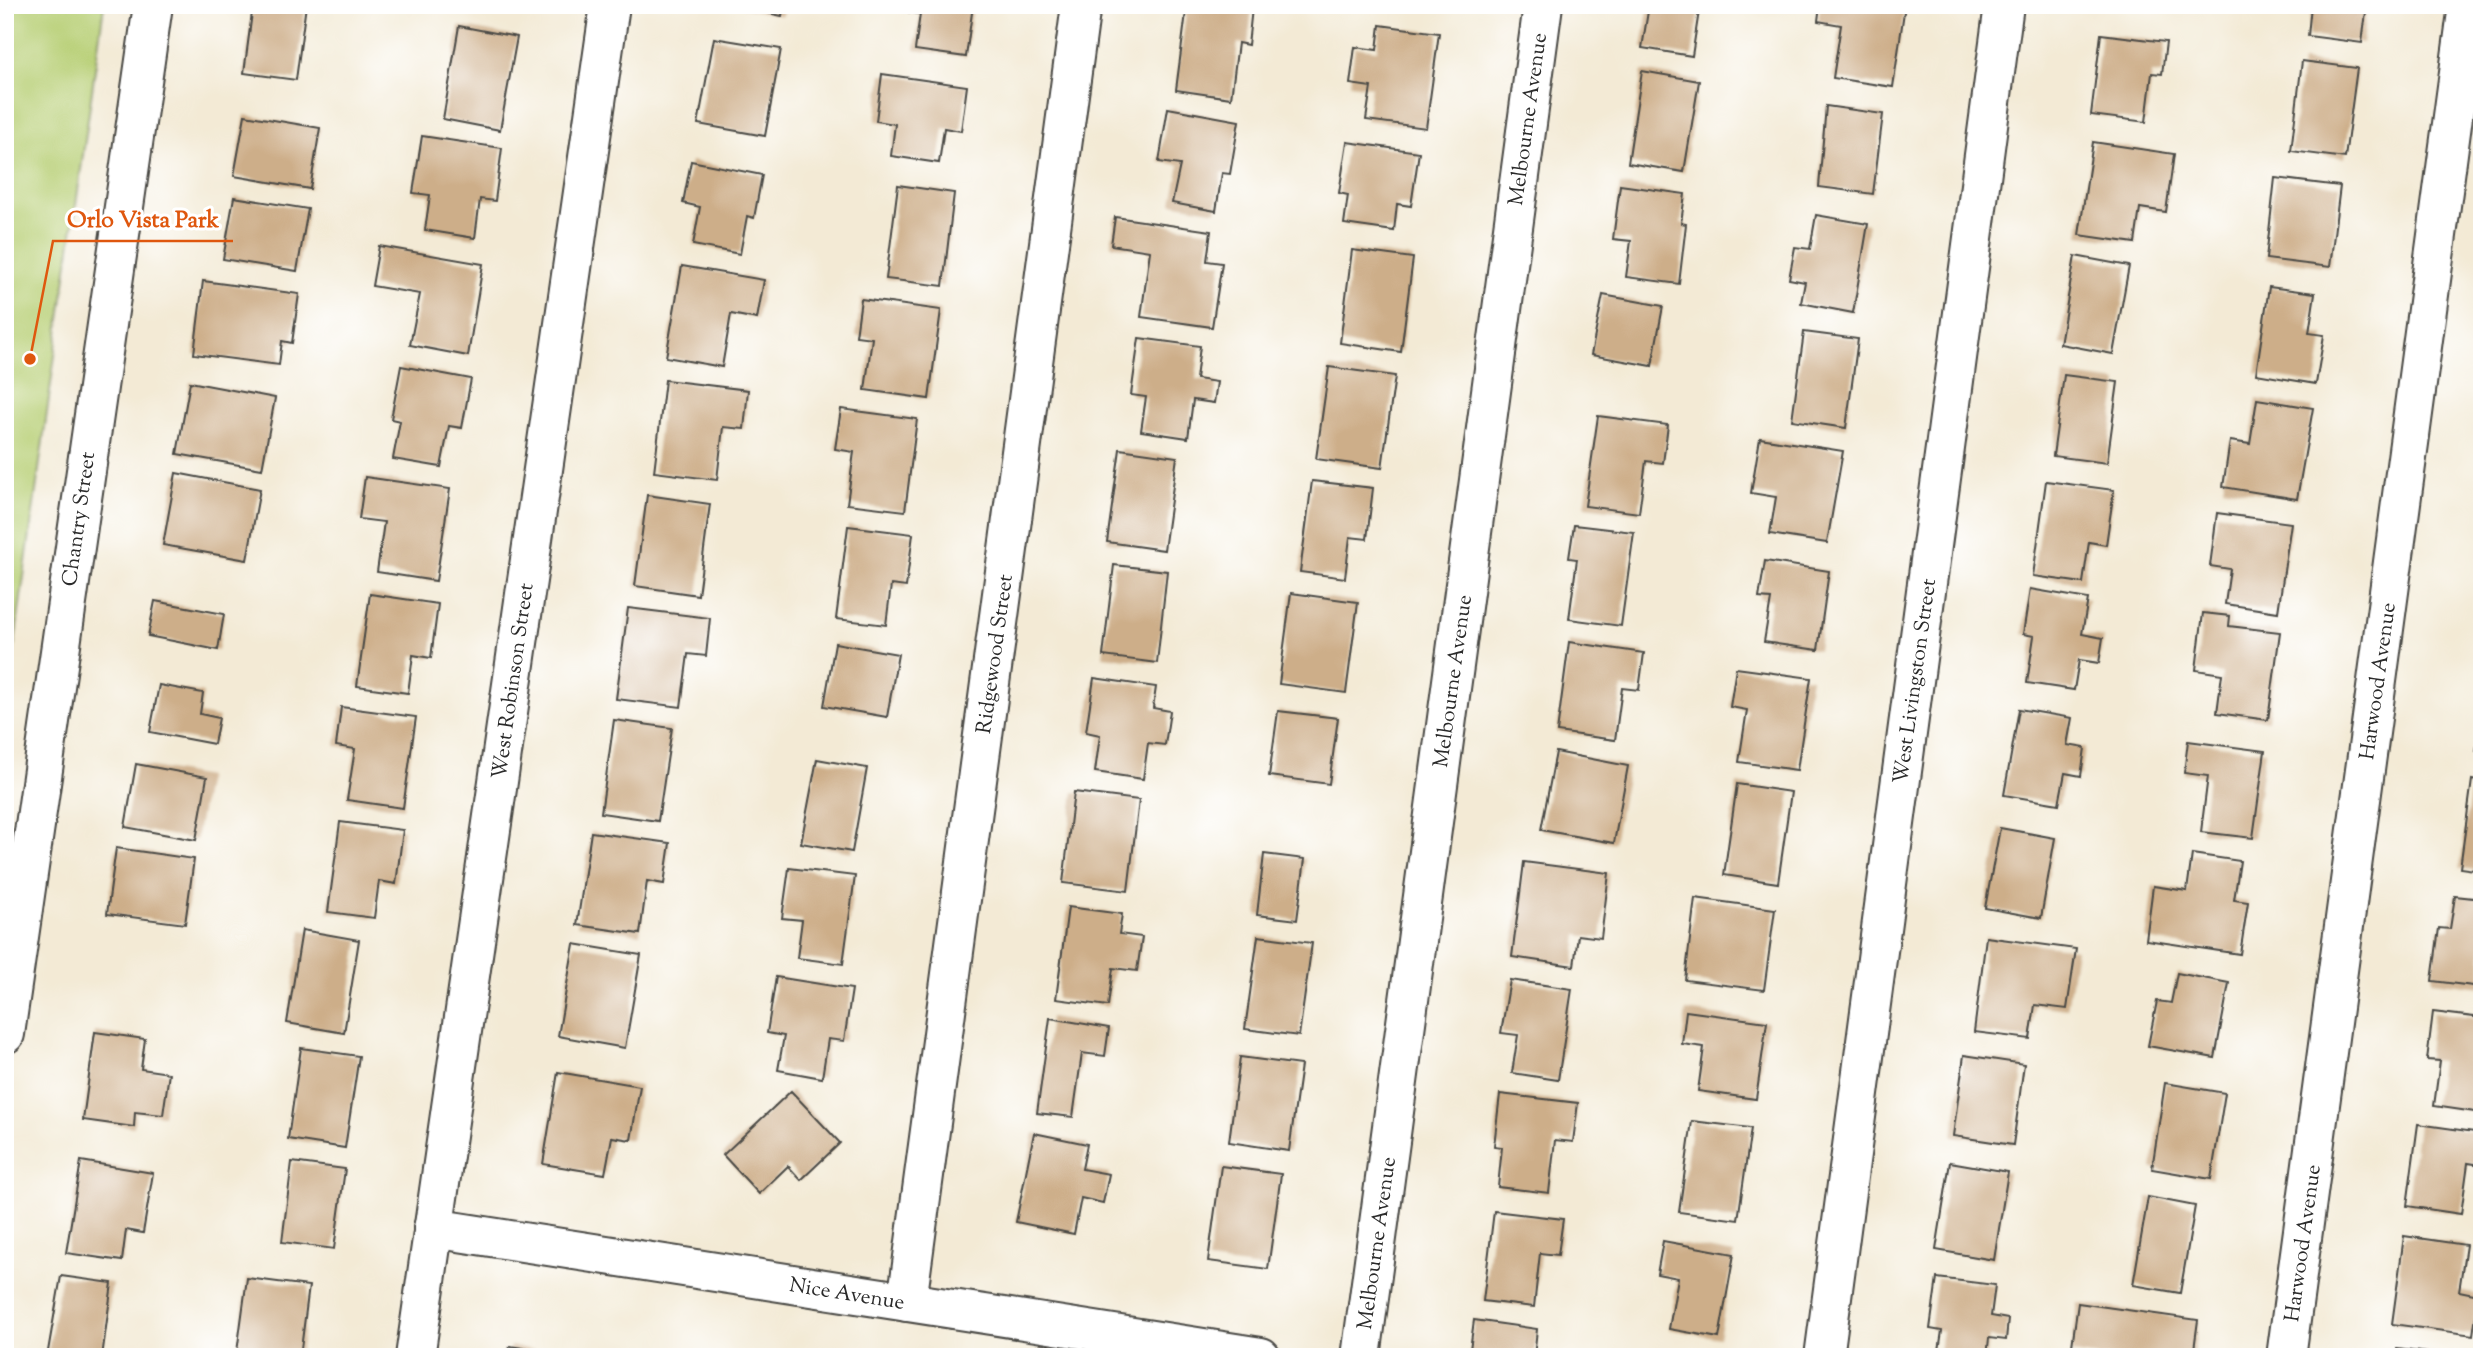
<svg xmlns="http://www.w3.org/2000/svg" width="2487" height="1362" viewBox="0 0 2487 1362" font-family="'Sorts Mill Goudy',serif">
<style>
.green{fill:#b7cf74;stroke:#717d50;stroke-width:2}
.building{fill:#cdae89}
.lines{fill:none;stroke-linecap:round;stroke-linejoin:round}
.minor-casing{stroke:#494844;stroke-width:42}
.minor{stroke:#fff;stroke-width:38}
.labels{text-anchor:middle;stroke-width:6;stroke-linejoin:round;paint-order:stroke}
.street-label{font-size:21px;fill:#2b2b2b;stroke:#fff}
.leader{fill:none;stroke:#df570e;stroke-width:2.5}
.callout-dot{fill:#df570e;stroke:#fff;stroke-width:2.5}
.callout-label{font-size:23px;text-anchor:middle;font-weight:bold;fill:#df570e;stroke:#fff;stroke-width:6;stroke-linejoin:round;paint-order:stroke}
</style>
<rect width="100%" height="100%" fill="#fff"/>
<filter id="ink" filterUnits="userSpaceOnUse"><feTurbulence type="fractalNoise" baseFrequency=".0143" numOctaves="2"/><feDisplacementMap in="SourceGraphic" scale="14" xChannelSelector="R" yChannelSelector="G"/><feConvolveMatrix kernelMatrix="1 2 1 2 8 2 1 2 1" color-interpolation-filters="sRGB"/></filter>
<filter id="wash" filterUnits="userSpaceOnUse"><feTurbulence type="fractalNoise" baseFrequency=".00686" numOctaves="4" result="noise"/><feDisplacementMap in="SourceGraphic" scale="28" xChannelSelector="R" yChannelSelector="G"/><feGaussianBlur stdDeviation="1.57" result="paint"/><feColorMatrix in="noise" values="0 0 0 0 0 0 0 0 0 0 0 0 0 0 0 0 0 1.4 0 .05"/><feComposite in="paint" operator="in"/></filter>
<g filter="url(#wash)">
<rect width="100%" height="100%" fill="#f3ead5"/>
<path class="green" d="M5 5H104L5 712Z"/>
<g id="blocks">
<g class="building">
<path d="M253 5H306L296 80 244 73Z"/>
<path d="M475 5H506L505 12Z"/>
<path d="M731 5H784L782 16Z"/>
<path d="M901 5H973L966 57 915 50 920 14 901 11Z"/>
<path d="M1187 5 1252 8 1248 45 1238 43 1231 98 1176 90Z"/>
<path d="M1649 5H1700L1692 56 1642 48Z"/>
<path d="M1820 5H1905L1893 87 1833 78 1841 25 1818 21Z"/>
<path d="M2130 5H2162L2161 11Z"/>
<path d="M2311 5H2367L2362 43 2308 36Z"/>
<path d="M1380 25 1439 33 1426 128 1366 120 1371 87 1350 84 1355 47 1377 50Z"/>
<path d="M459 26 517 37 500 130 443 119Z"/>
<path d="M2101 34 2166 42 2162 74 2152 73 2146 122 2091 115Z"/>
<path d="M714 38 781 49 765 136 698 124Z"/>
<path d="M2302 61 2357 68 2345 158 2291 151Z"/>
<path d="M1642 71 1699 81 1684 172 1628 163Z"/>
<path d="M882 74 967 86 961 131 944 128 939 163 891 156 895 124 876 121Z"/>
<path d="M1826 106 1883 114 1873 194 1819 187Z"/>
<path d="M1168 108 1239 121 1230 174 1222 173 1216 211 1172 203 1180 165 1159 162Z"/>
<path d="M245 115 320 128 310 189 234 176Z"/>
<path d="M422 136 502 148 495 201 480 199 475 238 425 230 430 195 413 193Z"/>
<path d="M1347 142 1419 152 1411 206 1397 204 1394 231 1344 224 1348 195 1339 193Z"/>
<path d="M2093 142 2174 154 2166 212 2140 208 2135 243 2079 235Z"/>
<path d="M691 161 762 175 754 218 747 216 740 254 693 245 700 207 683 203Z"/>
<path d="M2275 178 2340 186 2330 267 2266 259Z"/>
<path d="M898 185 954 193 943 286 886 279Z"/>
<path d="M1620 185 1685 194 1681 223 1686 224 1679 284 1626 277 1631 241 1613 239Z"/>
<path d="M234 197 308 209 297 271 223 259Z"/>
<path d="M1816 215 1868 224 1853 313 1801 303 1805 282 1789 279 1795 247 1810 249Z"/>
<path d="M1115 217 1211 231 1207 261 1222 263 1212 327 1141 317 1150 251 1111 245Z"/>
<path d="M379 246 483 264 468 356 410 345 420 294 372 286Z"/>
<path d="M1352 250 1413 258 1401 352 1340 343Z"/>
<path d="M2075 256 2129 266 2113 354 2060 344Z"/>
<path d="M682 266 764 280 757 319 731 314 722 367 666 357Z"/>
<path d="M203 281 299 294 292 343 282 341 279 365 194 354Z"/>
<path d="M2269 287 2315 293 2309 333 2324 335 2316 384 2256 374Z"/>
<path d="M1603 295 1663 306 1652 366 1591 355Z"/>
<path d="M861 299 941 310 929 399 865 390 872 338 856 336Z"/>
<path d="M1804 332 1858 339 1846 428 1792 420Z"/>
<path d="M1139 338 1200 346 1196 379 1217 382 1214 403 1193 400 1188 438 1141 431 1146 397 1131 395Z"/>
<path d="M401 366 471 379 462 428 449 426 441 467 393 459 400 421 391 419Z"/>
<path d="M1329 367 1395 376 1382 468 1316 459Z"/>
<path d="M2064 375 2118 382 2107 463 2053 456Z"/>
<path d="M665 380 748 390 744 429 723 427 717 480 654 472Z"/>
<path d="M190 382 275 398 262 469 177 454Z"/>
<path d="M2257 399 2313 408 2297 499 2223 487 2230 441 2250 444Z"/>
<path d="M841 409 917 419 905 511 847 504 854 452 835 449Z"/>
<path d="M1598 416 1668 425 1663 463 1646 461 1639 513 1585 506Z"/>
<path d="M1760 438 1843 451 1827 543 1770 534 1776 497 1751 493Z"/>
<path d="M1120 449 1177 457 1164 550 1107 542Z"/>
<path d="M176 473 260 489 247 560 163 545Z"/>
<path d="M365 477 450 489 436 581 377 572 384 522 359 519Z"/>
<path d="M1312 481 1373 488 1367 539 1350 537 1345 578 1300 572Z"/>
<path d="M2046 481 2114 490 2106 545 2089 542 2083 583 2033 576Z"/>
<path d="M647 495 710 504 698 595 635 586Z"/>
<path d="M2217 513 2291 523 2278 612 2225 604 2230 569 2210 566Z"/>
<path d="M1574 525 1634 532 1621 626 1569 619 1577 559 1569 558Z"/>
<path d="M848 526 913 534 906 587 891 585 886 625 836 619Z"/>
<path d="M1765 561 1829 571 1818 650 1764 642 1771 599 1759 598Z"/>
<path d="M1114 565 1167 571 1157 663 1103 656Z"/>
<path d="M2030 589 2088 599 2082 634 2103 638 2099 663 2079 660 2074 690 2027 683 2034 636 2023 634Z"/>
<path d="M1291 593 1358 602 1346 693 1279 684Z"/>
<path d="M370 594 438 604 431 658 413 655 408 693 357 686Z"/>
<path d="M155 601 224 614 218 650 148 636Z"/>
<path d="M628 608 710 618 706 656 688 654 681 707 616 699Z"/>
<path d="M2203 613 2230 616 2229 626 2280 632 2268 720 2217 713 2222 674 2196 670Z"/>
<path d="M1569 642 1644 653 1639 690 1622 688 1615 740 1557 732Z"/>
<path d="M835 643 898 654 887 717 824 706Z"/>
<path d="M1736 668 1811 678 1797 770 1739 762 1747 710 1730 707Z"/>
<path d="M1094 678 1156 687 1153 708 1170 711 1165 745 1148 743 1143 779 1095 772 1100 735 1086 732Z"/>
<path d="M159 685 203 693 200 714 219 718 214 744 150 732Z"/>
<path d="M341 707 416 717 403 808 347 800 355 749 336 746Z"/>
<path d="M2019 709 2072 718 2067 745 2085 748 2081 776 2065 773 2059 804 2004 795Z"/>
<path d="M1278 711 1338 718 1329 784 1269 776Z"/>
<path d="M614 720 672 728 658 821 601 813Z"/>
<path d="M2480 724H2482V752L2476 751Z"/>
<path d="M2188 741 2265 751 2253 838 2201 832 2208 776 2184 773Z"/>
<path d="M1556 752 1628 766 1614 843 1541 830Z"/>
<path d="M817 759 867 768 852 852 801 843Z"/>
<path d="M136 764 207 777 196 840 125 827Z"/>
<path d="M2472 780 2482 782V871L2460 868Z"/>
<path d="M1737 784 1791 792 1778 883 1724 875Z"/>
<path d="M1074 792 1139 800 1128 891 1063 883Z"/>
<path d="M340 822 403 830 396 884 379 881 374 918 328 912Z"/>
<path d="M2000 828 2055 838 2041 918 1985 908Z"/>
<path d="M591 832 670 843 664 884 647 881 640 934 577 925Z"/>
<path d="M116 848 194 859 185 924 107 914Z"/>
<path d="M1264 854 1305 859 1297 920 1257 915Z"/>
<path d="M2192 854 2240 861 2234 900 2248 902 2240 954 2146 940 2153 886 2187 891Z"/>
<path d="M1524 862 1609 873 1601 938 1578 935 1574 966 1512 957Z"/>
<path d="M789 868 855 876 843 964 797 958 802 920 782 918Z"/>
<path d="M2455 896 2482 899V987L2432 981 2439 928 2450 929Z"/>
<path d="M1695 898 1775 909 1764 990 1685 980Z"/>
<path d="M1068 907 1122 914 1119 934 1142 937 1137 971 1113 968 1108 1006 1056 999Z"/>
<path d="M302 930 359 940 344 1033 287 1023Z"/>
<path d="M1258 936 1312 943 1299 1036 1245 1029Z"/>
<path d="M1986 937 2076 949 2067 1009 2035 1005 2030 1039 1974 1032Z"/>
<path d="M574 944 641 955 625 1048 558 1036Z"/>
<path d="M2177 973 2229 983 2215 1058 2148 1046 2157 1001 2171 1003Z"/>
<path d="M776 977 852 989 844 1041 828 1039 822 1078 778 1070 784 1036 767 1033Z"/>
<path d="M1510 980 1572 989 1558 1080 1512 1073 1518 1035 1501 1033Z"/>
<path d="M1686 1011 1767 1022 1756 1099 1698 1091 1704 1047 1682 1044Z"/>
<path d="M2433 1012 2482 1018V1113L2434 1106 2440 1061 2427 1060Z"/>
<path d="M1050 1018 1109 1028 1105 1056 1082 1053 1073 1117 1037 1113Z"/>
<path d="M95 1032 145 1039 141 1069 169 1073 163 1115 135 1112 134 1127 83 1120Z"/>
<path d="M301 1048 359 1056 345 1148 288 1139Z"/>
<path d="M1964 1055 2024 1064 2013 1145 1953 1136Z"/>
<path d="M1240 1057 1301 1065 1289 1151 1229 1142Z"/>
<path d="M558 1072 640 1086 631 1140 612 1137 605 1174 543 1164Z"/>
<path d="M2165 1083 2225 1093 2211 1179 2152 1169Z"/>
<path d="M791 1091 840 1143 801 1180 788 1166 759 1194 723 1155Z"/>
<path d="M1500 1094 1578 1103 1573 1142 1555 1140 1549 1193 1498 1187 1502 1147 1494 1146Z"/>
<path d="M1692 1121 1751 1128 1738 1220 1679 1212Z"/>
<path d="M2418 1124 2482 1133V1165L2468 1163 2461 1214 2407 1206Z"/>
<path d="M1034 1133 1087 1144 1082 1169 1109 1174 1103 1203 1081 1198 1074 1234 1016 1222Z"/>
<path d="M81 1161 153 1173 143 1233 126 1230 122 1261 66 1253Z"/>
<path d="M292 1162 345 1169 334 1249 282 1242Z"/>
<path d="M1950 1162 2008 1172 1994 1260 1936 1250Z"/>
<path d="M1221 1166 1281 1174 1268 1269 1208 1261Z"/>
<path d="M2148 1197 2195 1206 2180 1293 2133 1285Z"/>
<path d="M1494 1211 1563 1219 1558 1255 1540 1253 1534 1307 1483 1301Z"/>
<path d="M2404 1236 2466 1245 2459 1291 2479 1295 2473 1335 2392 1324Z"/>
<path d="M1663 1241 1734 1254 1719 1338 1669 1329 1678 1278 1657 1274Z"/>
<path d="M61 1276 112 1283 102 1357H47Z"/>
<path d="M247 1278 309 1286 300 1357H256L237 1352Z"/>
<path d="M1937 1278 1995 1285 1991 1316 2008 1319 2006 1340 1989 1338 1987 1357H1938L1942 1331 1930 1329Z"/>
<path d="M2078 1303 2198 1320 2193 1357H2099L2071 1353Z"/>
<path d="M1474 1320 1537 1329 1534 1357H1469Z"/>
<path d="M510 1346 568 1355V1357H508Z"/>
<path d="M2397 1349 2442 1355V1357H2396Z"/>
</g>
</g>
</g>
<g filter="url(#ink)">
<use href="#blocks" fill-opacity="0" stroke="#494844" stroke-width="2"/>
<g class="lines">
<g class="minor-casing">
<g id="minor">
<path d="M5 1034 153 5"/>
<path d="M433 1228 1261 1357"/>
<path d="M907 1302 1081 5"/>
<path d="M415 1357 610 5"/>
<path d="M1361 1357 1543 5"/>
<path d="M1824 1357 2004 5"/>
<path d="M2286 1357 2468 5"/>
</g>
</g>
<use href="#minor" class="minor"/>
</g>
</g>
<g class="labels">
<g class="street-label">
<text transform="translate(1527 119) rotate(-82)" y="7">Melbourne Avenue</text>
<text transform="translate(78 519) rotate(-82)" y="7">Chantry Street</text>
<text transform="translate(994 654) rotate(-82)" y="7">Ridgewood Street</text>
<text transform="translate(512 681) rotate(-82)" y="7">West Robinson Street</text>
<text transform="translate(1452 681) rotate(-82)" y="7">Melbourne Avenue</text>
<text transform="translate(1914 681) rotate(-82)" y="7">West Livingston Street</text>
<text transform="translate(2377 681) rotate(-82)" y="7">Harwood Avenue</text>
<text transform="translate(1376 1243) rotate(-82)" y="7">Melbourne Avenue</text>
<text transform="translate(2302 1243) rotate(-82)" y="7">Harwood Avenue</text>
<text transform="translate(847 1293) rotate(9)" y="7">Nice Avenue</text>
</g>
</g>
<path class="leader" d="M30 359L53 241H233"/>
<circle class="callout-dot" cx="30" cy="359" r="7"/>
<g class="callout-label">
<text x="143" y="227">Orlo Vista Park</text>
</g>
<rect width="2487" height="1362" fill="none" stroke="#fff" stroke-width="28"/>
</svg>
